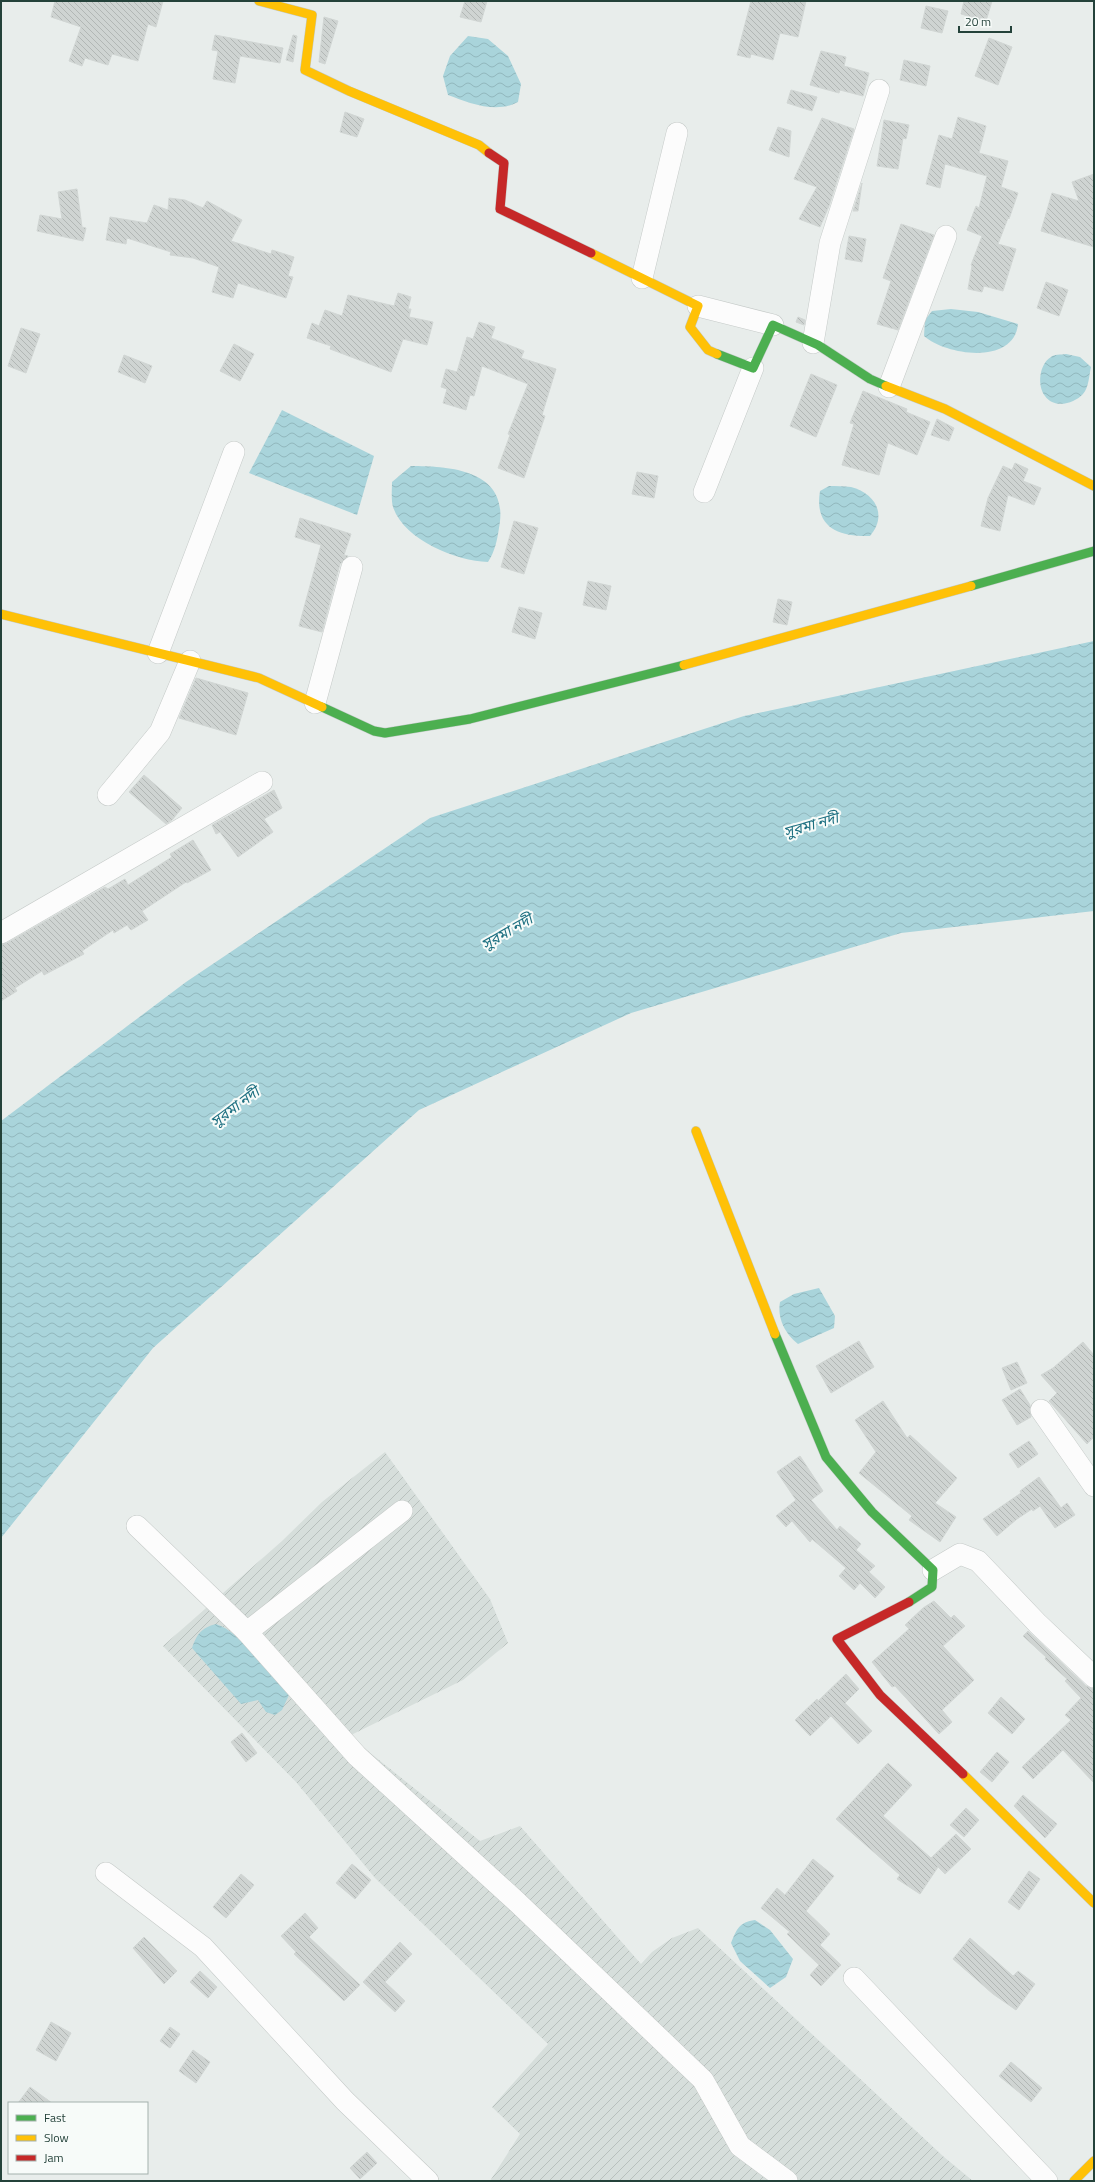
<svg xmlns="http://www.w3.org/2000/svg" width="1095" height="2182" viewBox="0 0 1095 2182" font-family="'Titillium Web','Noto Sans Bengali',sans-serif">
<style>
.industrial{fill:url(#industrial-furrows)}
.water{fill:url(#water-waves)}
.building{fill:url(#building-back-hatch);stroke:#d1d6d4}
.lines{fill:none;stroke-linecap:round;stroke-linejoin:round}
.street-casing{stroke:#c5cac8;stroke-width:22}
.fast-casing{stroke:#c3cbc8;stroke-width:10}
.slow-casing{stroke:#c3cbc8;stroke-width:10}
.jam-casing{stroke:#c3cbc8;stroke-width:10}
.street{stroke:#fcfcfc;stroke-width:21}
.fast{stroke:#4caf50;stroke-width:9}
.slow{stroke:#ffc107;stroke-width:9}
.jam{stroke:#c62828;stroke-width:9}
.labels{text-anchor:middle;stroke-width:4;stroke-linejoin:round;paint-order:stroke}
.water-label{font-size:15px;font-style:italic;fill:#1c6f80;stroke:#f7fbf9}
</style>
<defs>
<pattern id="industrial-furrows" width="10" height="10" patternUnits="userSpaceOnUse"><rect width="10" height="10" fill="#d6dedb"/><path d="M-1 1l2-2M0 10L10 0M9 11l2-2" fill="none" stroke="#b8c0bd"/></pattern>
<pattern id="water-waves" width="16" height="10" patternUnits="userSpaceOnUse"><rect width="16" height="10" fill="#a9d4db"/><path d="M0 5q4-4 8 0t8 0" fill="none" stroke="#91b7bd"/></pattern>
<pattern id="building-back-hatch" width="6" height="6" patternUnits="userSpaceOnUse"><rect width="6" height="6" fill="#cfd4d2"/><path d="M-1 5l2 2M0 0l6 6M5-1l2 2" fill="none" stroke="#b2b7b5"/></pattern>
</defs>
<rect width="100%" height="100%" fill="#e8edeb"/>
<path class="industrial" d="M385 1452 490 1599 508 1643 463 1680 349 1736 480 1841 520 1826 641 1964 652 1952 672 1938 698 1928 944 2157 973 2181H490L520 2134 492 2107 548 2044 375 1878 296 1782 163 1646 282 1541 322 1502Z"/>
<g class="water">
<path d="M468 36 488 39 508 56 521 84 518 102C496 114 469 103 448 95L443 76 450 56Z"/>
<path d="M951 309 978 312 1018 324C1014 365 947 356 924 336L925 320 932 311Z"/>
<path d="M1066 354 1080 357 1091 367C1089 375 1089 387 1083 394 1074 404 1054 409 1045 396 1037 386 1039 364 1051 357 1054 354 1061 355 1066 354Z"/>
<path d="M282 410 374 456 357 515 249 473Z"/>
<path d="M411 466C453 466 510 471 499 528 497 541 495 551 488 562 456 561 404 540 393 507 391 500 392 489 392 482Z"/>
<path d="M829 486C836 486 844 486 851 487 875 493 888 515 870 536 838 537 814 527 820 491Z"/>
<path d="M1094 641V911L901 933 631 1013 419 1110 153 1348 1 1538V1121L186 982 430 818 744 716Z"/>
<path d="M819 1288 835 1316 834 1328 798 1344C785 1334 777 1318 780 1302L794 1294Z"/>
<path d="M216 1624C241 1632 272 1675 289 1695L282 1710 275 1715 266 1712 258 1700 241 1704 192 1648C197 1634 201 1628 216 1624Z"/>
<path d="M755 1920 770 1930 793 1959 786 1977 770 1988 740 1961 731 1943C737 1929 739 1922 755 1920Z"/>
</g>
<g class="building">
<path d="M55 1H163L156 27 148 24 138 61 112 54 108 65 85 58 82 66 69 61 81 27 51 17Z"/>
<path d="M465 1H487L481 22 460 17Z"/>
<path d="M751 1H806L798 37 780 33 773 60 751 54 750 58 737 55Z"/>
<path d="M964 1H992L986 21 961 14Z"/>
<path d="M926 6 948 11 942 33 921 28Z"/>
<path d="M324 17 338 21 325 64 319 62Z"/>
<path d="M215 35 283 48 280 63 240 56 235 83 213 79 218 51 212 50Z"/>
<path d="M293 35 297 36 293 62 286 60Z"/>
<path d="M989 38 1012 47 998 85 975 76Z"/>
<path d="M821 51 846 57 844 66 869 73 863 96 840 90 839 93 810 85Z"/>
<path d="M904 60 930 66 926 86 900 80Z"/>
<path d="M791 90 817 97 812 111 787 103Z"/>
<path d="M345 112 364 119 357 137 340 132Z"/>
<path d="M958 117 986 126 979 153 1008 161 1001 187 1018 193 1009 219 1008 218 998 244 1016 249 1003 291 984 286 982 292 968 289 972 266 971 265 982 236 967 230 976 206 979 208 987 176 945 164 940 188 926 184 939 135 952 139Z"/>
<path d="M822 118 854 129 829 206 820 227 799 219 817 187 794 179Z"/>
<path d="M884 120 909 125 906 139 903 138 898 169 877 166Z"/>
<path d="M778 127 791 131 789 157 769 150Z"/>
<path d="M1094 174V247L1041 231 1052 193 1079 201 1072 182Z"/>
<path d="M862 183 858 211H853Z"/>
<path d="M77 189 82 227 86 228 83 241 37 231 40 215 62 219 58 192Z"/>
<path d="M169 198 185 200 203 208 207 201 242 220 231 241 271 254 272 250 294 257 288 276 293 277 286 298 238 283 233 298 212 292 219 267 193 258 170 255 171 252 127 238 126 244 106 240 110 217 147 223 154 205 168 210Z"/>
<path d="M901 224 934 235 898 330 877 324 891 281 883 278Z"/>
<path d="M849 236 866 239 862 262 845 259Z"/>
<path d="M1046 282 1068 290 1059 316 1037 308Z"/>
<path d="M398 293 411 297 408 309H411L409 317 433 322 427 345 403 339 391 372 330 349 331 346 307 338 312 323 319 326 325 310 342 316 348 295 394 306Z"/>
<path d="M798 317 805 320 804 325 796 322Z"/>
<path d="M479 322 495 327 491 338 524 351 521 358 556 369 542 415 545 416 524 478 498 468 510 435 508 434 528 384 482 366 474 396 470 395 466 410 443 403 447 389 441 387 446 369 457 372 467 337 473 339Z"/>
<path d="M21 328 40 334 26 373 8 366Z"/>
<path d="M234 344 254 354 240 381 220 371Z"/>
<path d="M124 355 152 366 145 383 118 372Z"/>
<path d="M811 374 837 385 816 437 790 426Z"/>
<path d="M863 391 907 409 906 412 930 422 917 455 888 443 879 475 842 465 854 424 850 423Z"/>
<path d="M937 419 954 428 949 441 931 435Z"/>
<path d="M1015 463 1028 469 1023 481 1041 488 1034 505 1008 495 1000 531 981 526 988 498 1003 466 1012 470Z"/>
<path d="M637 472 658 476 654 498 632 494Z"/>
<path d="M300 518 351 534 344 555 348 556 340 564 322 632 299 626 321 545 295 537Z"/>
<path d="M514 521 538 528 524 574 501 567Z"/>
<path d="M588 581 611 586 606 610 583 605Z"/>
<path d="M778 599 792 602 787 625 773 622Z"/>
<path d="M519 607 542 613 535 639 512 632Z"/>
<path d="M196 678 248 693 236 735 179 718Z"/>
<path d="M144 775 182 808 172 820 166 824 129 792Z"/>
<path d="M274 790 282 808 264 819 273 832 238 857 220 832 216 834 212 825Z"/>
<path d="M193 840 211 870 187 883 186 882 142 911 148 920 131 930 127 925 114 933 113 930 82 951 84 954 44 975 42 971 15 988 17 991 1 1001V945L7 943 105 887 108 889 125 879 128 885 172 857 170 854Z"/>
<path d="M859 1341 874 1367 831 1393 816 1366Z"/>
<path d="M1083 1342 1094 1355V1437L1087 1444 1049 1401 1057 1393 1041 1375 1053 1368Z"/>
<path d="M1017 1362 1027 1383 1011 1390 1002 1368Z"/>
<path d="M1020 1389 1030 1405 1031 1417 1017 1425 1002 1400Z"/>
<path d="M883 1401 907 1438 910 1435 957 1478 935 1503 956 1517 940 1542 909 1520 912 1516 859 1473 876 1452 855 1420Z"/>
<path d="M1029 1441 1038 1454 1018 1468 1009 1454Z"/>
<path d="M800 1456 823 1491 811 1500 837 1530 840 1526 861 1544 856 1550 875 1566 869 1572 885 1587 875 1598 860 1583 854 1590 839 1576 846 1568 812 1539 810 1542 792 1521 786 1527 776 1516 796 1500 777 1472Z"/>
<path d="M1039 1477 1061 1508 1067 1503 1075 1515 1055 1528 1040 1506 1033 1511 1032 1509 1017 1519 997 1536 983 1519 1021 1493 1020 1491Z"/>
<path d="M934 1601 951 1618 954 1615 965 1626 943 1646 974 1680 942 1710 952 1722 939 1734 895 1686 892 1687 872 1662 909 1629 905 1625 923 1608Z"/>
<path d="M1028 1631 1086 1686 1094 1689V1783L1063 1750 1033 1779 1022 1767 1071 1720 1065 1715 1081 1698 1065 1681 1067 1679 1045 1659 1046 1657 1023 1636Z"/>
<path d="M846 1674 859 1689 845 1703 872 1731 858 1744 831 1716 810 1736 795 1720 817 1699 818 1701Z"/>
<path d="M1001 1697 1025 1719 1012 1734 988 1713Z"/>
<path d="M242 1733 257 1753 246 1762 231 1742Z"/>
<path d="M997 1752 1009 1762 992 1782 980 1772Z"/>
<path d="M888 1763 912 1785 883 1816 931 1858 956 1834 971 1849 945 1874 938 1867 920 1894 897 1879 900 1875 836 1819Z"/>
<path d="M1023 1795 1057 1824 1045 1838 1014 1806Z"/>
<path d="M966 1808 979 1820 964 1837 950 1825Z"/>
<path d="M813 1859 834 1876 806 1911 830 1934 820 1945 841 1965 821 1986 810 1975 819 1965 787 1934 790 1932 761 1908 777 1888 785 1895Z"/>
<path d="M352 1864 371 1880 355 1899 336 1883Z"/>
<path d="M1029 1871 1040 1879 1019 1910 1008 1902Z"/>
<path d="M241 1874 254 1885 226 1918 213 1907Z"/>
<path d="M305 1913 318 1928 309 1937 360 1985 344 2001 294 1954 296 1952 281 1936Z"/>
<path d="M144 1937 177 1971 164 1984 133 1948Z"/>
<path d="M970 1938 1013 1976 1018 1971 1035 1984 1016 2010 993 1994 953 1959Z"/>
<path d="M400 1942 412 1954 385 1982 405 2001 395 2012 363 1982Z"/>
<path d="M200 1971 217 1987 208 1998 190 1982Z"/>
<path d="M51 2022 71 2033 56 2061 36 2050Z"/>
<path d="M170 2027 180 2034 170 2048 160 2041Z"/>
<path d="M193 2050 210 2062 196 2083 179 2071Z"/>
<path d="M1011 2062 1042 2088 1031 2102 999 2076Z"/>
<path d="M30 2087 52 2103H18Z"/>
<path d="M367 2152 377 2163 360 2179 350 2168Z"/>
</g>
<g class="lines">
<g class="street-casing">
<g id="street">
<path d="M642 278 677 133"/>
<path d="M698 306 773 325"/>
<path d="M813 343 830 243 879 90"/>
<path d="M889 387 946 236"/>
<path d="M704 492 753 368"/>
<path d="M158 653 234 452"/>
<path d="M315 703 352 567"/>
<path d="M108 795 160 732 190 661"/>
<path d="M1 933 262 782"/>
<path d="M1041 1410 1094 1486"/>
<path d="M137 1526 247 1632 357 1756 517 1902 703 2080 740 2146 787 2181"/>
<path d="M933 1570 960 1554 978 1561 1038 1624 1094 1677"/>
<path d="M247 1632 402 1511"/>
<path d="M106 1873 203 1947 345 2101 428 2181"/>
<path d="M854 1978 1047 2181"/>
</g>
</g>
<g class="fast-casing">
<g id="fast">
<path d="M717 354 753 368 773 325 818 345 870 379 886 386"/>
<path d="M971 586 1094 551"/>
<path d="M322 707 374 731 385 733 470 719 684 665"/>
<path d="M775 1334 826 1457 872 1512 933 1570 932 1587 909 1602"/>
</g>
</g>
<g class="slow-casing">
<g id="slow">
<path d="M259 1 312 15 305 70 349 91 479 145 489 153"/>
<path d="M591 253 698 306 690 327 708 350 717 354"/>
<path d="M886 386 945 409 1094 486"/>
<path d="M1 614 259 678 322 707"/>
<path d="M684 665 971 586"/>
<path d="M696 1131 775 1334"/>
<path d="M963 1774 1094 1903"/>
<path d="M1074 2181 1094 2161"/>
</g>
</g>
<g class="jam-casing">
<g id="jam">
<path d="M489 153 504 163 500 209 591 253"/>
<path d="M909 1602 837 1639 880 1695 963 1774"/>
</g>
</g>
<use href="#street" class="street"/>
<use href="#fast" class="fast"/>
<use href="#slow" class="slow"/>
<use href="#jam" class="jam"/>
</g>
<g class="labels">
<g class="water-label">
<text transform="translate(811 825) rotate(-16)" y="5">সুরমা নদী</text>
<text transform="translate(507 932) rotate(-30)" y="5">সুরমা নদী</text>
<text transform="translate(235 1107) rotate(-37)" y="5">সুরমা নদী</text>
</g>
</g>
<rect width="1095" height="2182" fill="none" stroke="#24423a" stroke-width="4"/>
<rect x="8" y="2102" width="140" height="72" fill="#f7fbf9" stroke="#a3b1ad"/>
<rect x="16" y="2115" width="20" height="6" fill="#4caf50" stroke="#a3b1ad"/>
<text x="44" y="2122" font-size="12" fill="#24423a">Fast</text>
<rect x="16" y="2135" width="20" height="6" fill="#ffc107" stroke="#a3b1ad"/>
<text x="44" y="2142" font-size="12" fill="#24423a">Slow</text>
<rect x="16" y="2155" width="20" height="6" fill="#c62828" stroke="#a3b1ad"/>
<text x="44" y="2162" font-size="12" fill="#24423a">Jam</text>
<path d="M959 26v6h52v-6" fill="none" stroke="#24423a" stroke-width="2"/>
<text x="965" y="26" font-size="12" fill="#24423a" stroke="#f7fbf9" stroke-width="3" paint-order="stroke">20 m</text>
</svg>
